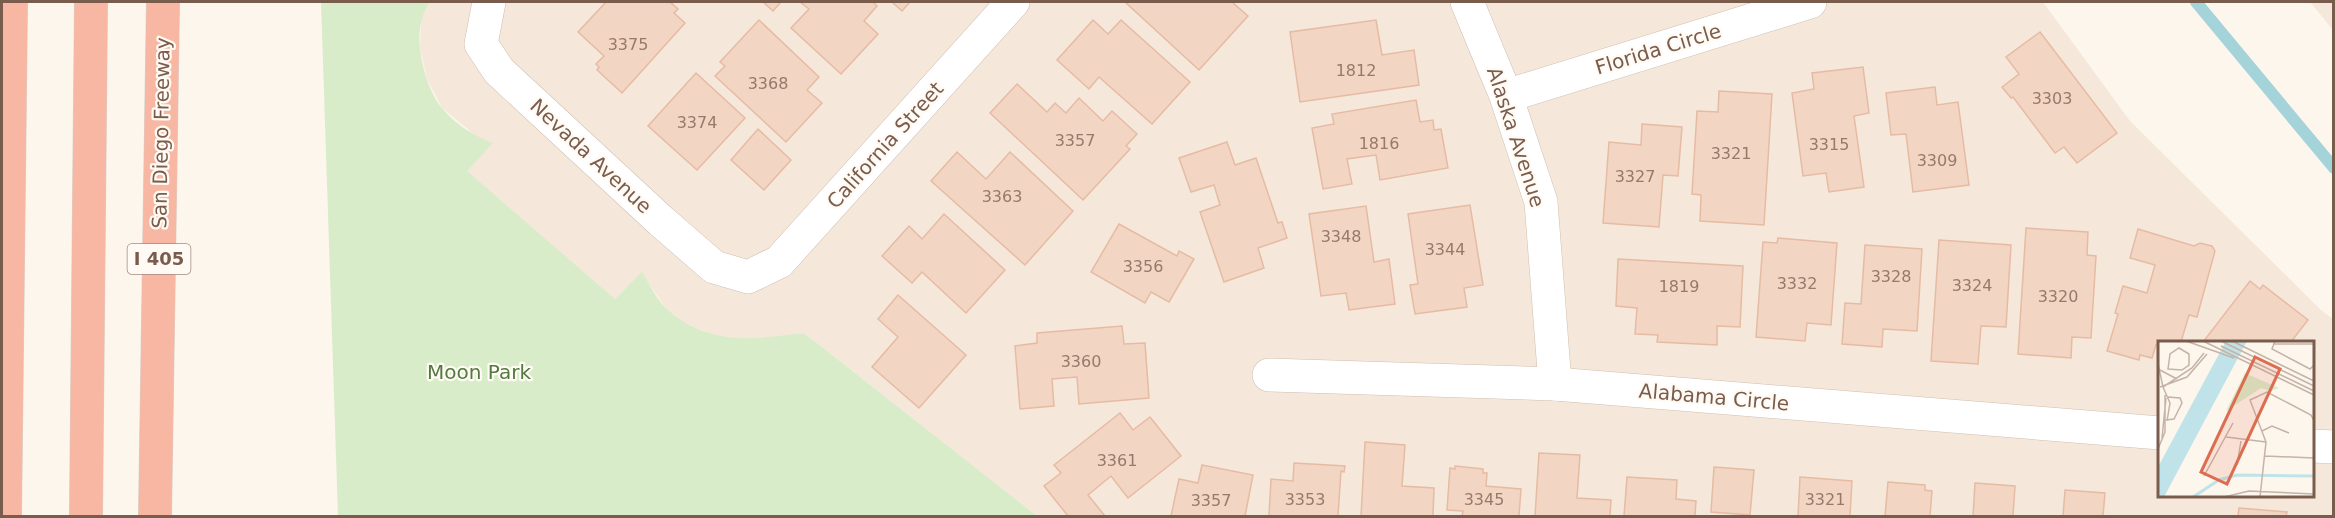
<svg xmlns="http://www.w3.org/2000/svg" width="2335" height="518" viewBox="0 0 2335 518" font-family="'DejaVu Sans',sans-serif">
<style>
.residential{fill:#f5e8da;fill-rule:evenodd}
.park{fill:#d8ecc9}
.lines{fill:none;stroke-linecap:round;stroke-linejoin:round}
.stream{stroke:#a5d3da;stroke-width:12}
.building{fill:#f3d5c3;stroke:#e6bba3;stroke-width:1.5}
.minor-casing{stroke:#d1beb0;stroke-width:34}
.highway-casing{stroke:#dad1cd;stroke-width:34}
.minor{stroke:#fff;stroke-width:33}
.highway{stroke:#f7b7a3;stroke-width:33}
.labels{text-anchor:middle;stroke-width:4.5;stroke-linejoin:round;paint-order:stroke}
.number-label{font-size:16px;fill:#987a6a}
.shield{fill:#fffaf3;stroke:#a28b7f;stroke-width:1.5}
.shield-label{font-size:18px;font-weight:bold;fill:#7a5c4d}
.street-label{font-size:20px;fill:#7a5c4d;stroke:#fffaf3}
.park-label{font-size:20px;fill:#537a41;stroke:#fffaf3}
.inset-river{fill:none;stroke:#bfe3e8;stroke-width:3}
.inset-road{fill:none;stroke:#c5b3a7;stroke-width:1.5}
.view{fill:#dc6d51;fill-opacity:0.15;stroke:#dc6d51;stroke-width:3}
.inset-edge{fill:none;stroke:#7a5c4d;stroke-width:3}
</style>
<rect width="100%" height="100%" fill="#fdf6ec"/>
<g class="residential">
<path d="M430 2H2043L2130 121 2321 310 2333 319V516H1037L804 333 752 340 721 338 690 327 666 309 642 273 615 299 466 171 476 136 442 108 427 79 420 48 421 20ZM2160 342H2312V496H2160Z"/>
<path d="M2310 2H2333V30Z"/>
</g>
<path class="park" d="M321 2H430C427 7 424 13 422 19 414 43 426 89 442 108 455 124 474 136 493 143L467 171 615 299 642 272C650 284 657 301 668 310 710 347 754 339 804 333L1037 516H338Z"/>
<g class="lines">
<path class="stream" d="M2196 2 2334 168"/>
</g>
<g class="building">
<path d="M606 2H670L678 9 674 13 685 23 622 93 597 70 599 67 596 64 604 56 578 32Z"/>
<path d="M763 2H781L773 11Z"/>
<path d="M800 2H873L877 6 864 21 878 34 841 74 791 28 809 9Z"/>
<path d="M892 2H910L902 11Z"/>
<path d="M1125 2H1232L1248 16 1199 70Z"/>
<path d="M759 20 819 77 807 90 822 103 786 142 715 76 725 66 720 62Z"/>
<path d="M1093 20 1108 34 1121 20 1190 82 1152 124 1099 77 1089 89 1057 60Z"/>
<path d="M1376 20 1382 55 1414 50 1419 85 1300 102 1290 32Z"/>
<path d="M2040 32 2117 133 2077 163 2064 147 2055 153 2013 97 2011 98 2002 87 2019 74 2006 57Z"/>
<path d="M1863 67 1869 113 1854 116 1864 187 1829 192 1826 173 1803 176 1792 93 1814 89 1812 73Z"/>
<path d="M696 73 745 118 697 170 648 126Z"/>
<path d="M1017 84 1047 112 1055 103 1066 113 1079 98 1103 121 1112 111 1137 134 1126 146 1130 149 1083 200 990 113Z"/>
<path d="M1935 87 1937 105 1958 102 1969 185 1913 192 1906 134 1891 135 1886 93Z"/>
<path d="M1719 91 1772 94 1764 225 1700 221 1701 195 1692 194 1697 111 1718 112Z"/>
<path d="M1416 100 1420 122 1433 120 1434 130 1441 129 1448 168 1380 180 1376 155 1347 159 1352 184 1323 189 1312 128 1334 124 1332 114Z"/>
<path d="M1642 124 1682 127 1678 176 1663 175 1659 227 1603 223 1609 142 1641 145Z"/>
<path d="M758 129 791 160 764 190 731 160Z"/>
<path d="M1227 142 1235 165 1256 158 1278 223 1282 222 1287 238 1258 248 1264 268 1224 282 1200 212 1220 205 1214 185 1191 192 1179 158Z"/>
<path d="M957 152 986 179 1010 152 1073 211 1025 265 931 181Z"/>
<path d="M1470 205 1483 285 1464 288 1467 307 1415 314 1410 285 1418 284 1408 214Z"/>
<path d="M1366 206 1374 262 1389 259 1395 304 1349 310 1346 293 1321 296 1309 214Z"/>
<path d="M944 214 1005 270 966 313 922 272 912 283 882 256 909 226 922 239Z"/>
<path d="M1119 224 1177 256 1179 251 1194 259 1169 302 1151 292 1145 303 1091 272Z"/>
<path d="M2026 228 2088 232 2087 255 2096 256 2091 338 2072 337 2071 358 2018 354Z"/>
<path d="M2138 229 2194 246 2200 243 2212 246 2215 251 2197 317 2189 315 2181 342H2160V346L2156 345 2152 358 2140 355 2139 360 2107 351 2118 314 2115 313 2123 286 2147 293 2155 265 2130 258Z"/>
<path d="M1778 238 1837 243 1831 325 1807 323 1805 341 1756 337 1763 242 1777 243Z"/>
<path d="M1939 240 2011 245 2006 327 1981 326 1978 364 1931 361Z"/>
<path d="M1865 245 1922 249 1917 331 1883 329 1882 347 1842 344 1845 303 1861 304Z"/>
<path d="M1618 259 1743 266 1740 327 1717 326V345L1657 342 1658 335 1635 334 1637 308 1616 306Z"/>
<path d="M2250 281 2260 289 2263 285 2308 320 2291 342H2203Z"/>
<path d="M898 295 966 355 919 408 872 367 898 337 878 319Z"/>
<path d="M1122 326 1124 344 1145 343 1149 398 1079 404 1077 377 1052 379 1054 406 1020 409 1015 346 1037 343V333Z"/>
<path d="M1120 413 1133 430 1150 417 1181 456 1128 498 1111 476 1088 495 1105 516H1068L1044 486 1061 473 1054 465Z"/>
<path d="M1365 442 1405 445 1402 486 1434 488 1433 516H1361Z"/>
<path d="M1539 453 1580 455 1577 498 1611 500 1610 516H1535Z"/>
<path d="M1294 463 1345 466 1344 472 1341 471 1338 516H1269L1271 479 1293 481Z"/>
<path d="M1202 465 1253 475 1245 516H1171L1179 479 1198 483Z"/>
<path d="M1455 466 1483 469V473H1487L1486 486 1521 489 1519 516H1462L1463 511 1447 510 1450 468 1455 469Z"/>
<path d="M1714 467 1754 470 1750 515 1711 512Z"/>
<path d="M1627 477 1677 480 1676 499 1696 501 1695 516H1624Z"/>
<path d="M1800 477 1852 481 1850 516H1798Z"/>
<path d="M1888 482 1925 485V490L1932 491 1930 516H1885Z"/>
<path d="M1975 483 2015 486 2013 516H1973Z"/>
<path d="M2065 490 2105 493 2103 516H2063Z"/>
<path d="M2239 508 2287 512 2286 516H2238Z"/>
</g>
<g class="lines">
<g class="minor-casing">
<g id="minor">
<path d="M489 2 481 44 499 71 661 221 714 267 748 277 779 262 1013 2"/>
<path d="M1467 2 1506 96 1541 202 1555 384"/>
<path d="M1506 96 1810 2"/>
<path d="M1269 375 1555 384 2160 433"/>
<path d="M2312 446 2334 447"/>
</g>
</g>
<g class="highway-casing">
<g id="highway">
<path d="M5 516 11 2"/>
<path d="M86 516 91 2"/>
<path d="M155 516 163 2"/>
</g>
</g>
<use href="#minor" class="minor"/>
<use href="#highway" class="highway"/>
</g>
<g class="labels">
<g class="number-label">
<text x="628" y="50">3375</text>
<text x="1356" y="76">1812</text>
<text x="768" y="89">3368</text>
<text x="2052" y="104">3303</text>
<text x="697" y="128">3374</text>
<text x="1075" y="146">3357</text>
<text x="1379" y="149">1816</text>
<text x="1829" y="150">3315</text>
<text x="1731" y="159">3321</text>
<text x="1937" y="166">3309</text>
<text x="1635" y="182">3327</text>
<text x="1002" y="202">3363</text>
<text x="1341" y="242">3348</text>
<text x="1445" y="255">3344</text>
<text x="1143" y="272">3356</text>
<text x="1891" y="282">3328</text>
<text x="1797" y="289">3332</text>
<text x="1972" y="291">3324</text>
<text x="1679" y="292">1819</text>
<text x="2058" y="302">3320</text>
<text x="1081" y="367">3360</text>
<text x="1117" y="466">3361</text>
<text x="1305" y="505">3353</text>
<text x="1484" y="505">3345</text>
<text x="1825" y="505">3321</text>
<text x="1211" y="506">3357</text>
</g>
<rect class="shield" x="127.5" y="244" width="63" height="30" rx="4.5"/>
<g class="shield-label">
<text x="159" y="265">I 405</text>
</g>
<g class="street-label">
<text transform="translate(1658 49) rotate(-17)" y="7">Florida Circle</text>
<text transform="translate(161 133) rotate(-89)" y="7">San Diego Freeway</text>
<text transform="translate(1516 137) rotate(72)" y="7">Alaska Avenue</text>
<text transform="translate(885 145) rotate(-48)" y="7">California Street</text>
<text transform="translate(591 156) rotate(43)" y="7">Nevada Avenue</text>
<text transform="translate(1714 397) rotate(5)" y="7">Alabama Circle</text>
</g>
<g class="park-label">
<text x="479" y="379">Moon Park</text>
</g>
</g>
<g transform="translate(2158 341)">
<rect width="156" height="156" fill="#fdf6ec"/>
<path d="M87 32 121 47 113 50 103 47 68 70Z" fill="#d8ecc9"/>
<path d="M68 0H89L6 156H0V126Z" fill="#bfe3e8"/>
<path class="inset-river" d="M35 156 61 139 79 134 156 135"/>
<path class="inset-road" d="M28 0 76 17M45 0 156 54M63 0 156 45M74 0 156 40M117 0 114 8 152 28 156 24M115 3H156M63 5 156 50M21 7 31 13V24L24 29 10 28 12 13ZM0 23 5 46M2 29 19 38M2 46 29 36 49 13M5 46 12 62 9 80M5 46 34 27 46 12M8 79 16 78 24 62 22 57 10 56M104 90 114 85 131 92M68 96 108 101M4 97 8 57M0 108 7 91V54M107 115 156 117M79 124 83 100M46 135 75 82M66 156 91 150 156 153M102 156 108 101 92 59 109 51 153 74 156 80"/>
<path class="view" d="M97 16 122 28 69 143 43 131Z"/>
<rect width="156" height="156" class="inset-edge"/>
</g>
<rect width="2335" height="518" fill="none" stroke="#7a5c4d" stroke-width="6"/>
</svg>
